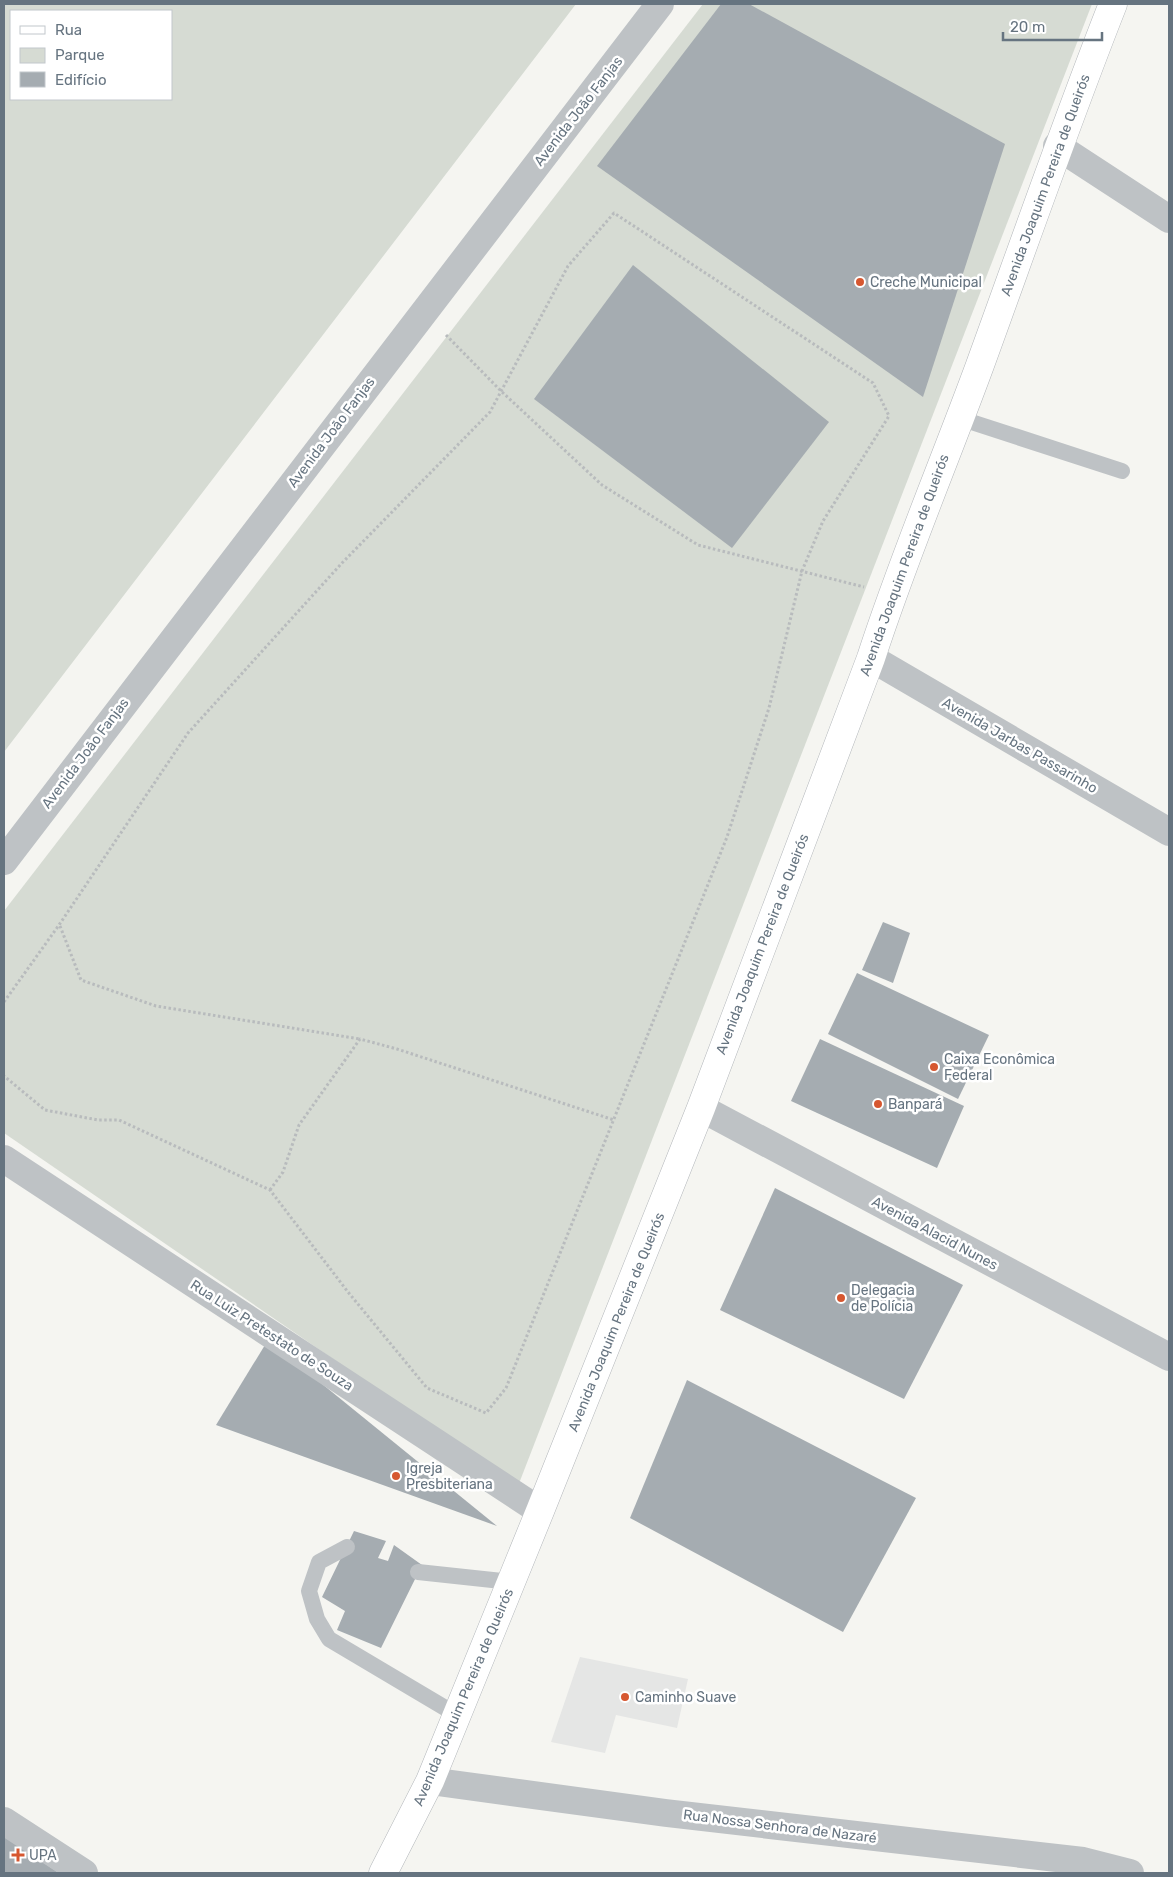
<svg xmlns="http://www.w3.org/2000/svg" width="1173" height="1877" viewBox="0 0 1173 1877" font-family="Rubik,sans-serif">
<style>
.built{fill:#e5e6e5}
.green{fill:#d6dbd3;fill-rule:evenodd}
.building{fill:#a5acb1}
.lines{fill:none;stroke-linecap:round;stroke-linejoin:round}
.secondary-casing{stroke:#b3b7bb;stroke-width:29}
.path{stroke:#b8bbbd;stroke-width:3;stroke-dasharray:2.5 2.5;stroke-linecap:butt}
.service{stroke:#bec2c5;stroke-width:16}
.minor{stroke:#bec2c5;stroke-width:28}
.tertiary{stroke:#bec2c5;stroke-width:28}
.secondary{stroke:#fff;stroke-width:28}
.poi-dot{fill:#d65730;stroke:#fff;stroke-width:2}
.labels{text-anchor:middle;stroke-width:5;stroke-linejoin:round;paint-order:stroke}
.street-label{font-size:14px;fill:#667480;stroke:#fff}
.poi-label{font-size:14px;fill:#667480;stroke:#fff;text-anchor:start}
</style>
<rect width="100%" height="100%" fill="#f5f5f1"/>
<path class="built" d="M580 1657 688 1679 677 1728 616 1715 605 1753 551 1742Z"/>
<g class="green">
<path d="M4 4H576L4 752ZM11 11H171V99H11Z"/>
<path d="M703 4H1092L518 1486 4 1133V911Z"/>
</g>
<g class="building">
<path d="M721 4H749L1005 144 923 397 597 166Z"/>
<path d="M633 265 829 422 732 548 534 399Z"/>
<path d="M883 922 910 933 893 983 862 970Z"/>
<path d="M857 973 989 1035 958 1099 828 1034Z"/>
<path d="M820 1039 964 1106 937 1168 791 1101Z"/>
<path d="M775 1188 963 1285 904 1399 720 1310Z"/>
<path d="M268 1340 497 1526 216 1425Z"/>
<path d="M687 1380 916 1498 843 1632 630 1518Z"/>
<path d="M354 1531 386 1541 378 1558 388 1561 394 1545 422 1565 381 1648 337 1630 345 1611 322 1597Z"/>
<path d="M4 1836 59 1873H4Z"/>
</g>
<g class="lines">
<g class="secondary-casing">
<path id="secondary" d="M383 1873 430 1781 540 1511 701 1108 871 658C903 559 944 463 980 365 1024 244 1066 123 1113 4"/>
</g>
<g class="path">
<path d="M446 335 501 391 602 485 698 545 864 587"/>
<path d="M60 926 81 980 156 1006 360 1039"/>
<path d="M4 1002 59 925 188 733 342 563 490 412 568 266 614 213 873 383 889 416 823 521 802 571 769 708 727 837 506 1388 486 1413 427 1388 348 1292 270 1190 119 1120H98L45 1110 4 1076"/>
<path d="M270 1190 283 1172 299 1125 360 1039 397 1049 614 1120"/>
</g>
<g class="service">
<path d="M959 418 1122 471"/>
<path d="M347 1547 319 1562 309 1591 317 1619 329 1639 457 1715"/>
<path d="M418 1572 511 1582"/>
</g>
<g class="minor">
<path d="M1057 146 1169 219"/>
<path d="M871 658 1169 832"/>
<path d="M701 1108 1169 1357"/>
<path d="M4 1159 540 1511"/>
<path d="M430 1781 666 1813 1083 1861 1130 1873"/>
<path d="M4 1821 84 1873"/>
</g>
<path class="tertiary" d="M4 861 660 4"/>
<use href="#secondary" class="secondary"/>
</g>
<g class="poi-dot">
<circle cx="860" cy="282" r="5"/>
<circle cx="934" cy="1067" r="5"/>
<circle cx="878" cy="1104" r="5"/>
<circle cx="841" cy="1298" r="5"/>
<circle cx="396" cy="1476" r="5"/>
<circle cx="625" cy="1697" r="5"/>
<path d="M15.5 1847.5h5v5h5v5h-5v5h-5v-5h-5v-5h5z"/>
</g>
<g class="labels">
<g class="street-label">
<text transform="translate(578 111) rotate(-52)" y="5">Avenida João Fanjas</text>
<text transform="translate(1045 185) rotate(-70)" y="5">Avenida Joaquim Pereira de Queirós</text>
<text transform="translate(331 432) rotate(-53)" y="5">Avenida João Fanjas</text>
<text transform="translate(904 565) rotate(-70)" y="5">Avenida Joaquim Pereira de Queirós</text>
<text transform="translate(1020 745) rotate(30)" y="5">Avenida Jarbas Passarinho</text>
<text transform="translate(85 753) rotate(-53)" y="5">Avenida João Fanjas</text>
<text transform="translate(762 944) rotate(-69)" y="5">Avenida Joaquim Pereira de Queirós</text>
<text transform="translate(935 1233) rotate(28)" y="5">Avenida Alacid Nunes</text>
<text transform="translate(616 1322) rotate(-68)" y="5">Avenida Joaquim Pereira de Queirós</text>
<text transform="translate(272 1335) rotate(33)" y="5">Rua Luiz Pretestato de Souza</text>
<text transform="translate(463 1697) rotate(-67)" y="5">Avenida Joaquim Pereira de Queirós</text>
<text transform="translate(780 1826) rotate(7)" y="5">Rua Nossa Senhora de Nazaré</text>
</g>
<g class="poi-label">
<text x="870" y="287">Creche Municipal</text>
<text x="944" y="1064">Caixa Econômica<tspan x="944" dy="16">Federal</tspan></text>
<text x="888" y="1109">Banpará</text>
<text x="851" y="1295">Delegacia<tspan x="851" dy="16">de Polícia</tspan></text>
<text x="406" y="1473">Igreja<tspan x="406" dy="16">Presbiteriana</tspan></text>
<text x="635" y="1702">Caminho Suave</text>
<text x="29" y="1860">UPA</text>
</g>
</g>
<rect width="1173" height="1877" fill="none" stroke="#667480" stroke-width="10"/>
<rect x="10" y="10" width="162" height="90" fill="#ffffff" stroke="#c2c7cc"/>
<rect x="20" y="26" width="25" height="8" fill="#ffffff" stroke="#c2c7cc"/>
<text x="55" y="35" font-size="15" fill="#667480">Rua</text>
<rect x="20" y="48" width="25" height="15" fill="#d6dbd3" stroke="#c2c7cc"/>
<text x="55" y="60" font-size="15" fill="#667480">Parque</text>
<rect x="20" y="72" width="25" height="15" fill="#a5acb1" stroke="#c2c7cc"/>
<text x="55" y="85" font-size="15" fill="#667480">Edifício</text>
<path d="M1003 32v8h99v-8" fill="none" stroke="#667480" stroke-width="2.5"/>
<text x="1010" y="32" font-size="15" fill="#667480" stroke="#ffffff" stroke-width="4" paint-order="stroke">20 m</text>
</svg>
